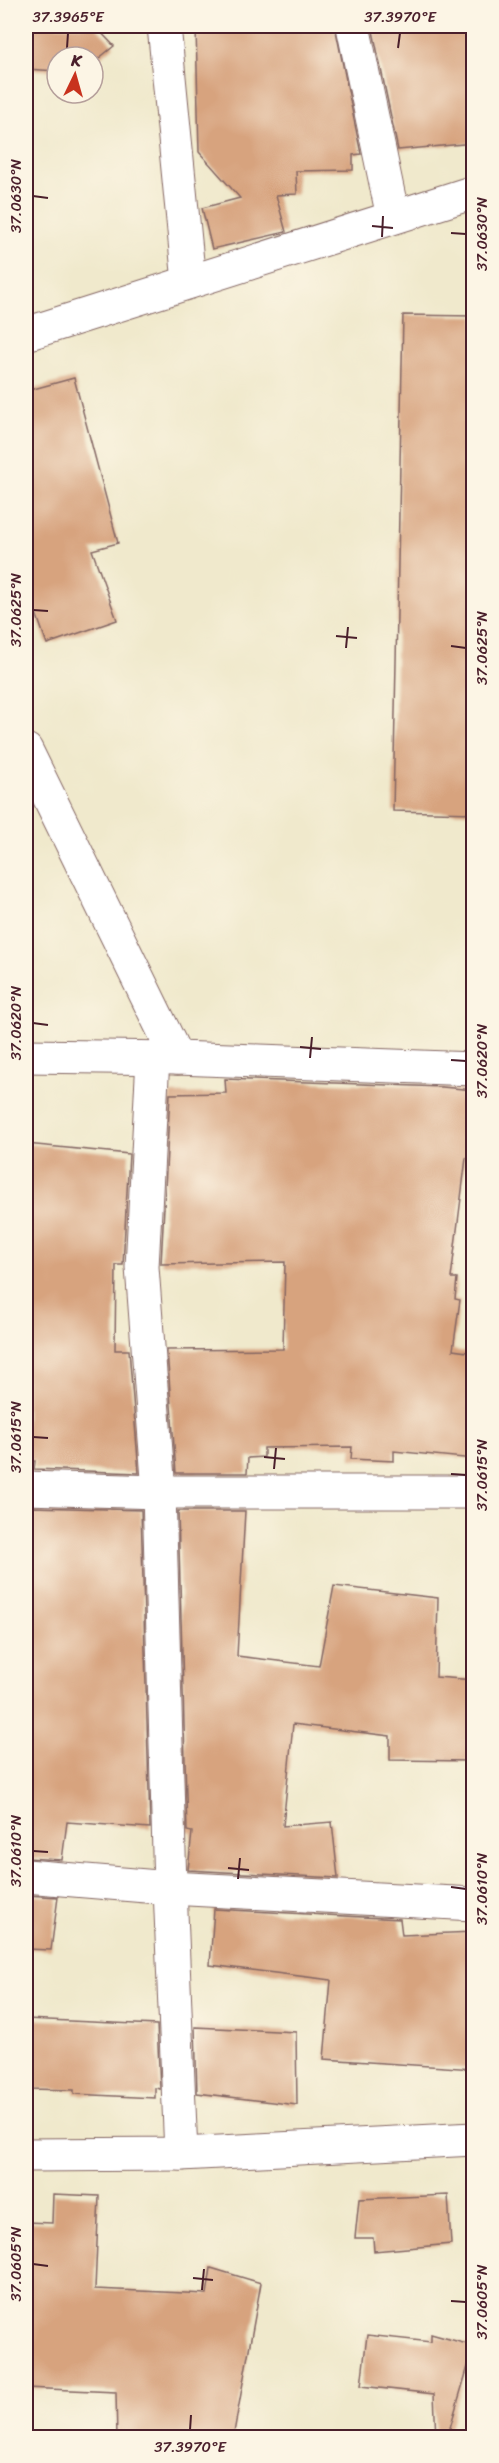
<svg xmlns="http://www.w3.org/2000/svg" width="499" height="2463" viewBox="0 0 499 2463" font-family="Sriracha,sans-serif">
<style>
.building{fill:#d7a37e}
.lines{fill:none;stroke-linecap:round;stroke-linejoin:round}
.minor-casing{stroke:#846663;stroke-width:35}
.minor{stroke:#fff;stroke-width:33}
.ticks{fill:none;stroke:#4a1f2b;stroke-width:2}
.neatline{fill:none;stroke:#4a1f2b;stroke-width:2}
.ticks-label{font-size:15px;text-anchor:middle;fill:#4a1f2b}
</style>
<rect width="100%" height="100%" fill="#fcf5e5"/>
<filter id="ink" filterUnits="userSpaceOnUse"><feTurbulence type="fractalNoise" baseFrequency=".0167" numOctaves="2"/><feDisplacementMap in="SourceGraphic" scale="12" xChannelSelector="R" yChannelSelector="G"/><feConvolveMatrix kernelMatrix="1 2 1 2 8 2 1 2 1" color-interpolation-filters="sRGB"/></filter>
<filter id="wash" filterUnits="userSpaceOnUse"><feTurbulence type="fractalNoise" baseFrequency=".008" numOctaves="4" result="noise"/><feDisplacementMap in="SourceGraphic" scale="24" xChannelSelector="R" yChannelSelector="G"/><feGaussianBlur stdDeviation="1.35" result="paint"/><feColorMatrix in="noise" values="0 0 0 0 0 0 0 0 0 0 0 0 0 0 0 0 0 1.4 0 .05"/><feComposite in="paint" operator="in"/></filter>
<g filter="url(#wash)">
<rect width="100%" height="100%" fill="#f0e9cc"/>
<g id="blocks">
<g class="building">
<path d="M26 26H95L114 46 93 63V57H57V71L26 69Z"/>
<path d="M196 26H335L361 154 353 155V170L296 171 297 194 276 195 286 232 212 249 202 208 240 198 199 152Z"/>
<path d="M372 26H474V143L398 150Z"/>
<path d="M403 315 474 316V813L393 811Z"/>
<path d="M74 378 118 543 92 550 117 620 47 644 26 585V391Z"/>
<path d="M225 1079 442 1087 474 1090V1159L466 1158 451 1278H457L455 1299 460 1300 453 1350 474 1353V1459L394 1451V1461L351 1459 352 1447 264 1448V1457L248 1458 247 1473H176L167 1350 283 1349 285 1262 161 1264 170 1094 226 1093Z"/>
<path d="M26 1144 129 1154 123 1265H116L115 1350H129L139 1473 34 1469 35 1461H26Z"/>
<path d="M32 1507 141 1510 150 1828 67 1822 62 1860 26 1858V1574L29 1575Z"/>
<path d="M178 1511H245L237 1656 319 1666 334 1586 438 1598 436 1677 474 1680V1761L390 1760V1736L293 1724 283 1826 332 1822 338 1878 188 1870 192 1832 187 1831Z"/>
<path d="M26 1895 58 1897 51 1950 26 1949Z"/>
<path d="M214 1909 400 1919 402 1935 474 1932V2069L324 2059 331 1980 210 1965Z"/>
<path d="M26 2019 157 2025 160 2089 155 2088V2098L74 2094V2090L29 2089 30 2065 26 2064Z"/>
<path d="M195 2027 296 2032 297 2105 197 2093Z"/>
<path d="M53 2194 99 2196 95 2289 207 2294 211 2268 261 2283 233 2438H117L116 2392 26 2388V2222L52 2223Z"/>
<path d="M448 2195 451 2244 374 2251 373 2238H355L359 2199Z"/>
<path d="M431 2334 474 2346 447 2438H436L434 2394 361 2386 367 2335 431 2342Z"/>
</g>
</g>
</g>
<g filter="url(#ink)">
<use href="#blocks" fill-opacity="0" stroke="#846663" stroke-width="1.5"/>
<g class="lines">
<g class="minor-casing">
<g id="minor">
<path d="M164 26 189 282"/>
<path d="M353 26 393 217"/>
<path d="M26 334 474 192"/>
<path d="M26 750 177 1058"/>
<path d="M26 1056 177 1058 474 1069"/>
<path d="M153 1058 142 1267 159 1492 170 1888 181 2154"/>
<path d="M26 1488 159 1492H474"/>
<path d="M26 1876 170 1888 474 1904"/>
<path d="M26 2155 181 2154 474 2139"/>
</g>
</g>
<use href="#minor" class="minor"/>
</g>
</g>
<path class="ticks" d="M67 48 68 33M398 48 400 33M33 196 48 198M372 226 393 228M451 233 466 234M382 237 383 216M33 610 48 611M336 636 357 638M451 646 466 648M346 648 348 627M33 1023 48 1025M300 1047 321 1049M310 1058 312 1037M451 1060 466 1061M33 1437 48 1438M264 1457 285 1459M274 1469 276 1448M451 1474 466 1475M33 1851 48 1852M228 1868 249 1870M238 1879 240 1858M451 1887 466 1889M33 2264 48 2266M193 2278 213 2280M202 2290 204 2269M451 2301 466 2302M190 2430 191 2415"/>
<rect width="499" height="2463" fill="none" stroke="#fcf5e5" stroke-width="66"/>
<g transform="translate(75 75) rotate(5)"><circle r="28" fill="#fcf5e5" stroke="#b59f9b" stroke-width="1.5"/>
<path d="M0-4.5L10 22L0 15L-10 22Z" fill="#c8321e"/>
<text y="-9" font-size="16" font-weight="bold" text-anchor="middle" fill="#4a1f2b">K</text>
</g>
<rect x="33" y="33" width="433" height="2397" class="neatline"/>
<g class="ticks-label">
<text x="68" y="22">37.3965°E</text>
<text x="400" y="22">37.3970°E</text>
<text transform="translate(16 196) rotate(-90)" y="5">37.0630°N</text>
<text transform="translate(482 234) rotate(-90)" y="5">37.0630°N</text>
<text transform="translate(16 610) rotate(-90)" y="5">37.0625°N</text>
<text transform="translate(482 648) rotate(-90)" y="5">37.0625°N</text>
<text transform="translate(16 1023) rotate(-90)" y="5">37.0620°N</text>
<text transform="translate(482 1061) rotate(-90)" y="5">37.0620°N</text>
<text transform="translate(16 1437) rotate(-90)" y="5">37.0615°N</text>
<text transform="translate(482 1475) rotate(-90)" y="5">37.0615°N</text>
<text transform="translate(16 1851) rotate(-90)" y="5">37.0610°N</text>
<text transform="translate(482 1889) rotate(-90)" y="5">37.0610°N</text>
<text transform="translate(16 2264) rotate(-90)" y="5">37.0605°N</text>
<text transform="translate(482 2302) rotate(-90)" y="5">37.0605°N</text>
<text x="190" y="2452">37.3970°E</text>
</g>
</svg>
